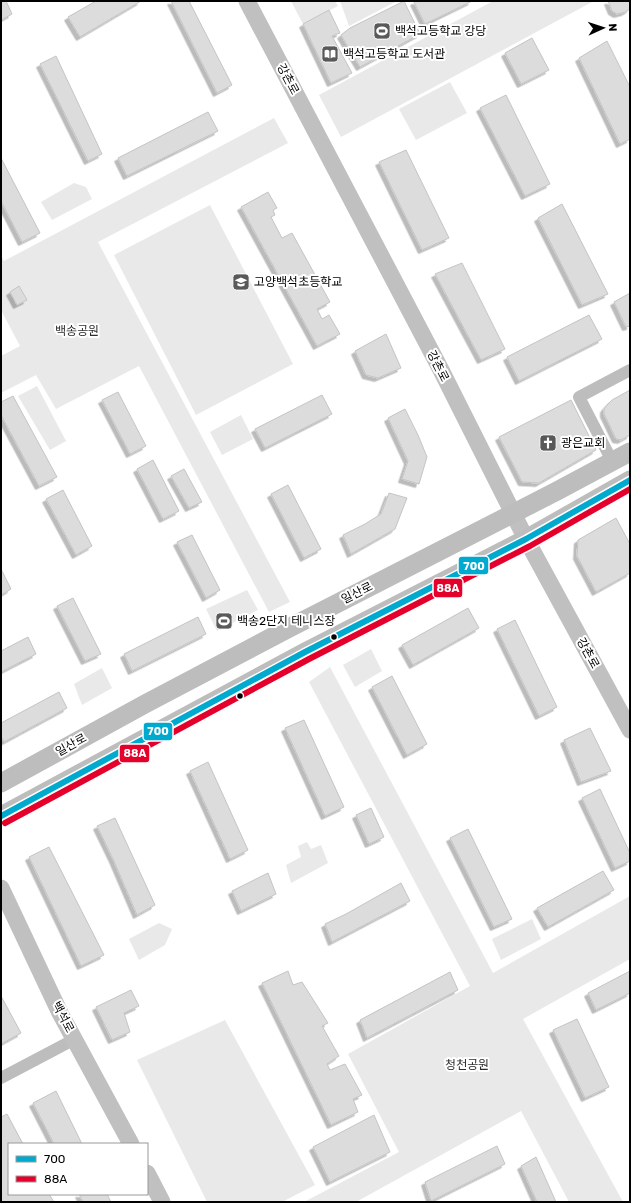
<svg xmlns="http://www.w3.org/2000/svg" width="631" height="1203" viewBox="0 0 631 1203" font-family="Rubik,'Noto Sans KR',sans-serif">
<style>
.green{fill:#e9e9e9}
.building{fill:#dcdcdc;stroke:#c4c4c4;filter:url(#shadow)}
.lines{fill:none;stroke-linecap:round;stroke-linejoin:round}
.minor{stroke:#bdbdbd;stroke-width:12}
.secondary{stroke:#c0c0c0;stroke-width:17}
.primary{stroke:#bdbdbd;stroke-width:19}
.bus-1-casing{stroke:#fff;stroke-width:9}
.bus-2-casing{stroke:#fff;stroke-width:9}
.bus-1{stroke:#00a9ce;stroke-width:6}
.bus-2{stroke:#e4002b;stroke-width:6}
.bus-dot{fill:#000;stroke:#fff;stroke-width:1.5}
.labels{text-anchor:middle;stroke-width:4;stroke-linejoin:round;paint-order:stroke}
.poi-label{font-size:12px;fill:#000;stroke:#fff;text-anchor:start}
.street-label{font-size:12px;fill:#000;stroke:#fff}
.park-label{font-size:12px;fill:#2e2e2e;stroke:#fff}
.line-badge{stroke:#fff;stroke-width:1.5}
.badge-label{font-size:11px;text-anchor:middle;font-weight:bold;fill:#fff}
</style>
<defs>
<filter id="shadow"><feDropShadow dx="-3.5" dy="3.5" stdDeviation="0" flood-color="#0004"/></filter>
</defs>
<rect width="100%" height="100%" fill="#fff"/>
<g class="green">
<path d="M291 1H335L338 6 303 24Z"/>
<path d="M340 1H397L349 26Z"/>
<path d="M493 1H594L341 137 319 95Z"/>
<path d="M450 82 467 113 416 140 399 109Z"/>
<path d="M274 118 288 143 98 242 290 602 269 612 139 366 56 409 36 375 1 393V356L20 346 1 310V256L4 261Z"/>
<path d="M74 183 86 187 92 199 52 220 41 202Z"/>
<path d="M210 205 293 364 196 415 114 255Z"/>
<path d="M37 386 66 441 50 450 18 396Z"/>
<path d="M241 415 253 439 222 455 210 432Z"/>
<path d="M247 590 258 610 217 631 206 609Z"/>
<path d="M371 649 382 671 355 687 343 665Z"/>
<path d="M330 667 493 973 630 896V959L523 1019 623 1202H569L521 1111 356 1202H304L399 1152 348 1054 470 986 309 682Z"/>
<path d="M102 668 112 688 82 705 74 684Z"/>
<path d="M307 842 311 849 321 845 328 863 291 883 286 865 301 857 298 846Z"/>
<path d="M532 919 541 939 501 960 492 939Z"/>
<path d="M159 923 172 929 165 945 139 960 129 939Z"/>
<path d="M225 1020 315 1185 282 1202H207L137 1060Z"/>
</g>
<g class="building">
<path d="M1 1H6L12 14 1 20Z"/>
<path d="M96 1H141L80 37 68 17Z"/>
<path d="M171 1H189L232 85 217 93Z"/>
<path d="M404 1 420 34 360 67 341 35 350 28Z"/>
<path d="M416 1H472L425 24 414 2Z"/>
<path d="M608 1H630V9L625 12 617 14 612 11Z"/>
<path d="M329 10 340 33 332 36 352 73 331 83 303 24Z"/>
<path d="M532 38 549 70 521 84 505 53Z"/>
<path d="M607 41 630 87V139L620 144 579 58Z"/>
<path d="M56 56 102 154 88 161 40 64Z"/>
<path d="M506 95 550 184 525 196 480 108Z"/>
<path d="M208 112 218 131 127 176 118 158Z"/>
<path d="M406 150 449 238 422 250 379 162Z"/>
<path d="M1 158 40 233 22 242 1 201Z"/>
<path d="M268 192 277 208 273 210 275 215 271 217 282 238 292 233 330 302 317 309 322 319 329 315 340 334 317 346 241 207Z"/>
<path d="M562 204 608 294 582 305 538 218Z"/>
<path d="M462 263 505 349 481 360 435 274Z"/>
<path d="M19 286 27 300 17 305 10 292Z"/>
<path d="M630 293V326L626 327 614 302Z"/>
<path d="M589 315 602 339 519 381 507 357Z"/>
<path d="M386 334 401 368 378 378 366 375 355 351Z"/>
<path d="M630 390V435L621 440 616 439 606 418 604 414V409L608 404 612 400Z"/>
<path d="M118 392 146 446 130 454 102 400Z"/>
<path d="M322 395 332 414 265 448 255 429Z"/>
<path d="M13 396 57 477 39 486 1 415V402Z"/>
<path d="M571 400 596 450 539 483 522 482 499 437Z"/>
<path d="M405 409 418 435 427 457 419 484 402 479 408 461 388 418Z"/>
<path d="M153 460 179 511 163 519 137 469Z"/>
<path d="M184 469 202 502 189 508 171 476Z"/>
<path d="M288 485 321 549 304 558 271 494Z"/>
<path d="M63 490 92 546 76 555 46 499Z"/>
<path d="M389 493 407 498 395 529 351 554 343 535 365 524 381 514Z"/>
<path d="M616 518 630 544V573L596 592 577 556 578 540Z"/>
<path d="M192 535 220 590 206 598 177 542Z"/>
<path d="M1 569 11 589 1 595Z"/>
<path d="M73 598 101 654 85 661 57 606Z"/>
<path d="M468 608 479 628 413 665 402 645Z"/>
<path d="M198 617 206 634 132 671 124 654Z"/>
<path d="M515 620 557 707 539 716 497 629Z"/>
<path d="M28 637 36 654 1 672V651Z"/>
<path d="M392 676 427 744 407 755 372 687Z"/>
<path d="M59 692 67 708 4 742 1 736V723Z"/>
<path d="M304 720 344 807 325 816 285 728Z"/>
<path d="M590 728 611 771 581 782 564 740Z"/>
<path d="M208 762 248 850 230 859 190 771Z"/>
<path d="M600 789 630 853V861L615 868 582 798Z"/>
<path d="M371 808 384 837 369 844 356 815Z"/>
<path d="M115 818 155 905 137 915 113 859 97 826Z"/>
<path d="M468 829 512 919 494 927 450 838Z"/>
<path d="M49 847 104 955 81 966 29 857Z"/>
<path d="M603 871 614 890 548 927 537 908Z"/>
<path d="M268 873 276 894 241 911 232 891Z"/>
<path d="M401 883 410 901 332 942 325 924 346 914Z"/>
<path d="M288 971 293 985 302 982 328 1023 322 1026 339 1056 327 1064 330 1070 345 1064 362 1095 353 1099 358 1112 331 1125 262 983Z"/>
<path d="M630 971V993L596 1010 588 993Z"/>
<path d="M450 972 458 990 367 1038 360 1020Z"/>
<path d="M131 990 139 1006 124 1013 130 1032 112 1040 96 1007Z"/>
<path d="M1 996 21 1033 1 1044Z"/>
<path d="M577 1019 609 1087 585 1098 553 1030Z"/>
<path d="M56 1091 82 1144H54L33 1103Z"/>
<path d="M7 1114 23 1144H9V1194H49L54 1202H1V1117Z"/>
<path d="M374 1115 390 1152 330 1182 313 1147Z"/>
<path d="M497 1146 505 1164 431 1201 425 1182Z"/>
<path d="M536 1157 556 1202H537L521 1166Z"/>
<path d="M79 1194H107L111 1202H83Z"/>
</g>
<g class="lines">
<g class="minor">
<path d="M612 461 579 397 630 370"/>
<path d="M1 1078 75 1039"/>
</g>
<g class="secondary">
<path d="M247 1 441 370 526 539 630 730"/>
<path d="M1 888 60 1013 131 1144"/>
<path d="M147 1173 162 1202"/>
</g>
<g class="primary">
<path d="M1 783 145 704 291 627 557 491 630 452"/>
<path d="M1 816 305 652 526 539 630 480"/>
</g>
<g class="bus-1-casing">
<path id="bus-1" d="M1 816 305 652 526 539 630 480"/>
</g>
<g class="bus-2-casing">
<path id="bus-2" d="M5 823 309 659 530 546 630 489"/>
</g>
<use href="#bus-1" class="bus-1"/>
<use href="#bus-2" class="bus-2"/>
</g>
<defs>
<g id="stadium-square" transform="scale(0.9)"><rect x="-9" y="-9" width="18" height="18" rx="4" fill="#595959" stroke="#fff"/><path d="M0-5a6.5 5 0 1 0 0 10a6.5 5 0 1 0 0-10ZM-3.5-1.8h7v3.6h-7Z" fill="#fff"/></g>
<g id="library-square" transform="scale(0.9)"><rect x="-9" y="-9" width="18" height="18" rx="4" fill="#595959" stroke="#fff"/><path d="M-6-4Q-3-5.5-.7-3.5V5Q-3 3-6 4ZM6-4Q3-5.5 .7-3.5V5Q3 3 6 4Z" fill="#fff"/></g>
<g id="school-square" transform="scale(0.9)"><rect x="-9" y="-9" width="18" height="18" rx="4" fill="#595959" stroke="#fff"/><path d="M0-5L7-2L0 1L-7-2ZM-4 1L0 2.5L4 1V4Q0 6-4 4Z" fill="#fff"/></g>
<g id="church-square" transform="scale(0.9)"><rect x="-9" y="-9" width="18" height="18" rx="4" fill="#595959" stroke="#fff"/><path d="M-1.2-6h2.4v3.5h3.3v2.4h-3.3V6h-2.4V-.1h-3.3v-2.4h3.3Z" fill="#fff"/></g>
</defs>
<g fill-rule="evenodd">
<use href="#stadium-square" x="382" y="31"/>
<use href="#library-square" x="330" y="54"/>
<use href="#school-square" x="241" y="282"/>
<use href="#church-square" x="548" y="443"/>
<use href="#stadium-square" x="224" y="621"/>
</g>
<g class="bus-dot">
<circle cx="334" cy="637" r="3.5"/>
<circle cx="240" cy="696" r="3.5"/>
</g>
<g class="labels">
<g class="poi-label">
<text x="395" y="35">백석고등학교 강당</text>
<text x="343" y="58">백석고등학교 도서관</text>
<text x="254" y="286">고양백석초등학교</text>
<text x="561" y="447">광은교회</text>
<text x="237" y="625">백송2단지 테니스장</text>
</g>
<g class="street-label">
<text transform="translate(288 79) rotate(62)" y="4">강촌로</text>
<text transform="translate(438 366) rotate(63)" y="4">강촌로</text>
<text transform="translate(357 593) rotate(-27)" y="4">일산로</text>
<text transform="translate(588 653) rotate(61)" y="4">강촌로</text>
<text transform="translate(71 745) rotate(-29)" y="4">일산로</text>
<text transform="translate(63 1017) rotate(62)" y="4">백석로</text>
</g>
<g class="park-label">
<text x="77" y="335">백송공원</text>
<text x="467" y="1069">청천공원</text>
</g>
</g>
<g class="line-badge">
<rect x="458" y="556" width="31" height="19" rx="4" fill="#00a9ce"/>
<rect x="433" y="578" width="30" height="20" rx="4" fill="#e4002b"/>
<rect x="143" y="722" width="30" height="19" rx="4" fill="#00a9ce"/>
<rect x="119" y="744" width="31" height="19" rx="4" fill="#e4002b"/>
</g>
<g class="badge-label">
<text x="474" y="570">700</text>
<text x="448" y="592">88A</text>
<text x="158" y="735">700</text>
<text x="135" y="757">88A</text>
</g>
<rect width="631" height="1203" fill="none" stroke="#000000" stroke-width="4"/>
<rect x="8" y="1143" width="140" height="52" fill="#ffffff" stroke="#999999"/>
<rect x="16" y="1156" width="20" height="6" fill="#00a9ce" stroke="#999999"/>
<text x="44" y="1163" font-size="12" fill="#000000">700</text>
<rect x="16" y="1176" width="20" height="6" fill="#e4002b" stroke="#999999"/>
<text x="44" y="1183" font-size="12" fill="#000000">88A</text>
<g transform="translate(603 28) rotate(87)" stroke="#ffffff" stroke-width="3" paint-order="stroke">
<path d="M0-3L7 15L0 10L-7 15Z" fill="#000000"/>
<text y="-6" font-size="11" font-weight="bold" text-anchor="middle" fill="#000000">N</text>
</g>
</svg>
